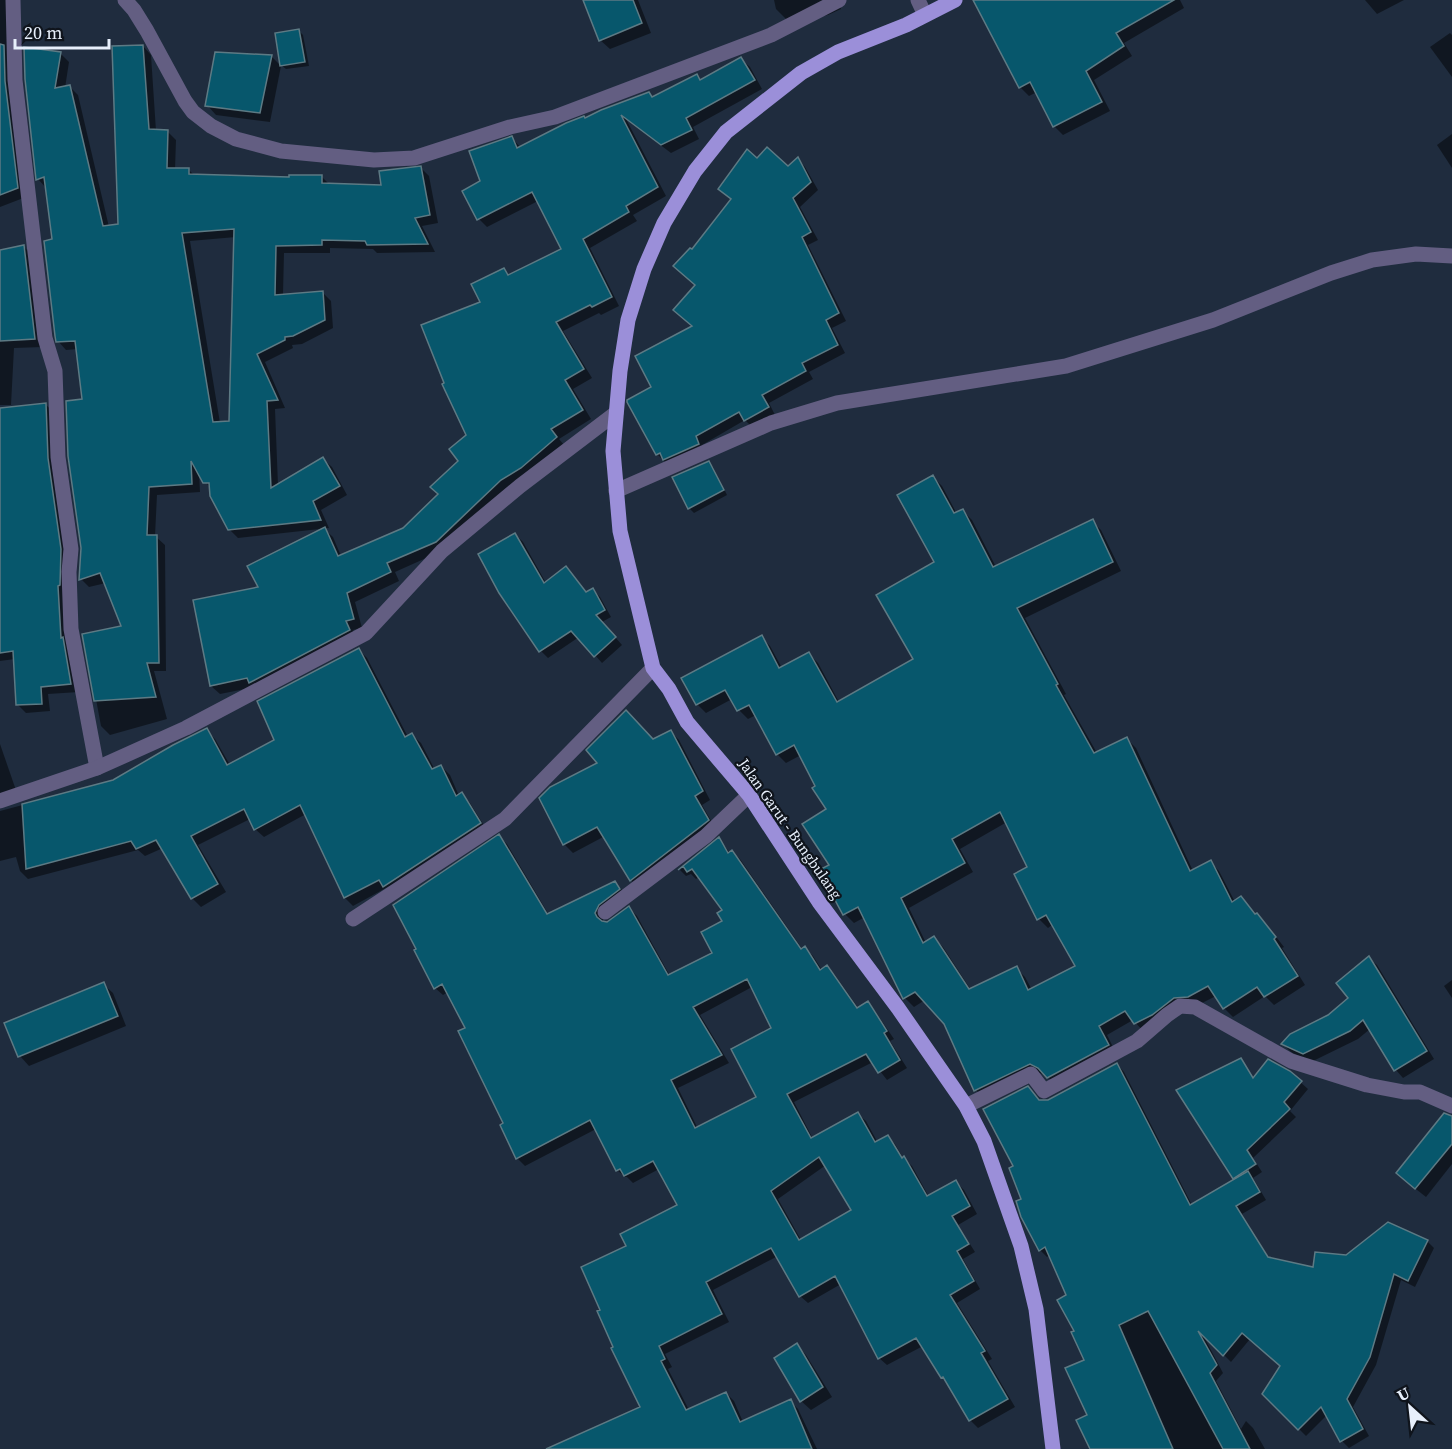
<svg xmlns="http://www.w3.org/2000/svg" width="1452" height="1449" viewBox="0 0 1452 1449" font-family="'Source Serif 4',serif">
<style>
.shadow{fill:#0007;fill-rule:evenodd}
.building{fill:#07576c;stroke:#5d7a84;stroke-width:1.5;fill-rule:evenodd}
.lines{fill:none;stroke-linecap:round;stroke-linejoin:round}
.street{stroke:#635e82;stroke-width:15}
.primary{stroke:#9b8fd9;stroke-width:15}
.labels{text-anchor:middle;stroke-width:4.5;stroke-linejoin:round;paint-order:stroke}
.street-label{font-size:15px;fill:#e7effb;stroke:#0f141c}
</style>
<rect width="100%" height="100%" fill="#1f2c3e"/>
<g class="shadow">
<path d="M0 0H9L26 197 0 207Z"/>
<path d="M585 0H638L651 33 610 49 600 40Z"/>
<path d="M774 0H839L841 9 828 15 790 23 776 9Z"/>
<path d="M989 0H1180L1184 8 1124 43 1132 56 1094 80 1110 111 1063 135 1054 126 1037 92 1029 96 1020 87Z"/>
<path d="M1365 0H1404L1377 14Z"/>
<path d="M299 31 303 35 309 66 286 69 281 65Z"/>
<path d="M1450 33 1452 35V77L1430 47Z"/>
<path d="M143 46 151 55 156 131H167L176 140 175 170H189L195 176 291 179 321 176 330 185 383 186 421 168 429 176 438 223 422 226 435 252 377 253 373 249 330 248V253H284L283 295 323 293 331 301 333 328 302 344 292 345 293 348 265 362 285 408 275 409 278 485 323 459 332 467 347 495 321 510 329 528 238 538 229 529 211 489 199 473 200 492 157 495 155 536 165 545 166 671H154L167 719 110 735 101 726 84 635 123 627 106 583 89 587 81 579 83 400 78 349 66 350 58 341 53 241 46 188 38 179 26 79 60 53 69 62 65 88 69 86 78 95 109 227 120 225ZM236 237 230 422 220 423 190 241Z"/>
<path d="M272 57 281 66 270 122 216 115 207 105Z"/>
<path d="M741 59 750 67 762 89 693 127 699 139 671 153 626 119 666 196 633 215 637 221 590 248 619 306 601 315 599 313 563 331 592 378 573 389 591 419 559 439 565 446 444 550 395 572 399 581 355 602 362 628 353 630 358 639 255 687 220 694 211 686 260 588 324 529 333 537 341 556 403 529 440 494 460 461 468 435 483 302 504 269 510 276 563 250 538 201 487 227 479 219 482 182 512 138 521 148 586 120 653 98 697 76 701 81Z"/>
<path d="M1452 134V168L1437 145Z"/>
<path d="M798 159 805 167 818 190 800 207 818 240 808 245 846 321 832 328 845 353 809 372 813 379 769 403 775 415 753 428 745 420 702 445 706 452 665 462 657 454 653 388 694 327 697 285 692 252 732 200 757 160 788 168Z"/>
<path d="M24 247 32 255 43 347 14 348 11 405H0V252Z"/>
<path d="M46 405 54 412 79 692 48 694 50 711 26 713 18 705 15 659 0 661V410Z"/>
<path d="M708 463 713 467 727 495 694 513 689 508Z"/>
<path d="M933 477 942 486 957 514 963 511 972 520 996 567 1092 521 1101 530 1121 571 1025 618 1066 694 1064 695 1097 753 1127 739 1136 748 1193 871 1210 862 1219 871 1235 902 1241 898 1266 924 1284 947 1282 948 1305 985 1274 1005 1265 996 1233 1017 1224 1008 1216 996 1144 1032 1133 1020 1107 1035 1117 1055 1057 1087 1046 1075 1040 1073 985 1099 976 1090 945 1023 925 1000 914 1007 905 998 865 917 854 923 845 914 821 870 832 866 828 810 801 755 786 763 777 754 756 715 748 719 739 710 732 699 706 713 697 704 683 679 761 637 770 646 782 668 809 654 818 663 839 702 915 660 936 563ZM1007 822 1029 867 1039 919 1048 928 1052 925 1077 967 1032 990 1025 977 1016 968 971 990 943 947 934 938 926 943 909 908 973 872 960 849Z"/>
<path d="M515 534 523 542 546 583 566 568 587 593 593 590 600 597 611 617 602 622 622 645 602 663 579 637 548 658 541 651Z"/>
<path d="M359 650 367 658 408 737 412 735 421 743 435 770 441 766 450 775 459 796 462 794 470 803 488 832 353 906 345 898 306 814 264 837 255 829 250 819 198 845 226 892 201 907 192 898 163 848 145 856 138 850 28 879 20 871 16 857 0 861V811L113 781 206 730 215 739 230 765 276 741Z"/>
<path d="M671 732 679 740 710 800 702 805 716 829 639 889 631 880 605 836 573 853 564 844Z"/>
<path d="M0 744 18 796 0 806Z"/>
<path d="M499 836 507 844 549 915 615 883 623 891 606 912 602 921 607 923 629 908 637 916 670 976 714 953 724 922V910L699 877 696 879 691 874 686 876 680 870 719 839 730 853 732 852 740 859 803 950 805 948 813 956 822 970 827 967 835 975 859 1009 867 1003 875 1011 894 1039 890 1041 907 1068 887 1080 873 1062 794 1102 813 1139 858 1114 866 1121 878 1143 888 1137 895 1144 903 1158 912 1166 929 1197 956 1182 964 1190 977 1214 958 1225 975 1252 963 1259 980 1289 957 1303 992 1359 988 1361 1015 1407 978 1428 970 1420 949 1385 942 1378 923 1346 887 1365 879 1358 841 1284 808 1303 800 1296 778 1256 713 1290 729 1322 665 1354 672 1367 668 1369 689 1410 726 1393 734 1401 743 1422 790 1401 798 1409 817 1449H561L642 1408 628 1246 679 1206 659 1169 633 1183 627 1177H625L617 1170 596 1129 525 1166 517 1158 467 1028 448 992 443 995 435 988ZM752 987 773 1029 758 1098 698 1129 678 1088 729 1063 700 1015ZM826 1165 853 1211 801 1240 778 1199Z"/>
<path d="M1369 958 1377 965 1434 1059 1403 1078 1396 1070 1370 1029 1358 1039 1311 1062 1291 1052 1283 1044 1329 1016 1350 998Z"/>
<path d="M1452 980V998L1444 986Z"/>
<path d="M103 984 113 993 126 1026 29 1066 20 1056Z"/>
<path d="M1240 1060 1254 1079 1289 1072 1308 1089 1290 1111 1296 1117 1253 1158 1262 1172 1253 1178 1266 1200 1242 1214 1270 1259 1314 1269 1346 1257 1427 1241 1434 1248 1415 1287 1401 1280 1376 1365 1353 1407 1369 1436 1349 1448 1342 1441 1327 1415 1306 1436 1264 1394 1281 1367 1250 1339 1231 1362 1202 1333 1223 1373 1216 1381 1241 1429 1246 1421 1253 1428 1265 1449H1092L1086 1360 1068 1296 1050 1255 1047 1257 1040 1250 1023 1200 1015 1167 1035 1095 1040 1101H1048L1117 1064 1124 1072 1192 1205 1236 1179 1234 1178Z"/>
<path d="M1452 1132V1164L1426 1197 1407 1182Z"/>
<path d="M797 1345 806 1355 832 1397 811 1410 801 1401Z"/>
</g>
<g class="building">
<path d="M583 0H633L642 23 599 41Z"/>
<path d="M973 0H1174L1116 33 1124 46 1086 71 1102 102 1053 127 1030 82 1019 88Z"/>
<path d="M299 29 305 62 280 66 275 33Z"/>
<path d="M0 44 4 45 5 81 18 188 0 195Z"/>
<path d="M143 45 149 129 168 130 167 168H189V174L289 177V175H322V183L381 185 379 171 421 166 430 215 415 218 428 244 367 245 365 241 322 240V245L276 246 275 295 323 291 325 320 293 336 285 337V340L257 354 278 400 267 401 271 488 323 457 340 486 313 501 321 520 228 530 210 496 209 483H203L191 461 192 484 149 487 147 535H157L159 663H147L156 697 94 701 82 634 121 626 100 573 79 580 81 548 68 456 66 401 82 399 75 341 56 342 55 336 44 241 52 239 44 177 36 180 25 79 24 47 61 52 55 88 70 85 103 226 118 224 112 46ZM234 229 229 421 213 422 182 233Z"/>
<path d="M215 52 272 55 260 113 205 106Z"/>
<path d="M741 57 755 80 686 118 692 130 661 145 621 115 658 187 626 206 629 212 583 239 612 297 592 307 590 305 556 322 584 369 565 380 583 410 551 429 557 437 521 468 501 480 436 542 387 563 391 572 347 593 354 619 346 621 350 630 249 683 247 678 210 686 193 600 258 587 247 566 325 527 338 556 403 528 438 494 430 487 458 461 449 449 466 435 442 384 444 383 421 325 480 302 471 284 504 268 508 275 561 249 532 192 477 220 462 191 480 181 469 151 512 136 517 148 566 123 584 116 585 118 601 110 649 92 652 97 697 74 700 80Z"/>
<path d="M767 147 788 166 798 157 811 182 793 198 811 232 802 237 839 313 826 320 838 345 802 363 806 371 762 395 769 407 744 421 739 412 696 436 699 444 663 460 660 453 656 455 627 402V400L651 387 635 356 692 326 673 310 695 285 673 266 690 248 692 249 731 199 718 189 747 149 757 158Z"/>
<path d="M24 245 35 339 0 341V250Z"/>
<path d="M46 403 48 458 61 549 60 585 58 586 61 638 63 637 71 684 41 687 42 704 16 705 13 651 0 653V408Z"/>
<path d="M709 461 724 490 688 509 672 477Z"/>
<path d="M933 475 954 513 963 509 993 567 1093 519 1113 562 1017 608 1058 684 1056 685 1094 753 1127 737 1190 871 1211 860 1232 902 1241 896 1255 914 1257 913 1276 937 1274 939 1298 976 1264 997 1257 987 1223 1009 1208 986 1188 997 1174 998 1152 1015 1134 1024 1125 1011 1099 1026 1109 1045 1047 1078 1038 1068 1030 1064 974 1091 944 1024 915 992 903 999 858 907 843 915 819 870 829 865 802 824 826 809 812 788 815 786 794 745 776 755 749 705 737 711 725 690 696 705 681 678 762 635 779 668 809 652 837 702 913 659 876 595 934 562 897 495ZM1000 812 1027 867 1014 874 1037 920 1046 915 1075 966 1028 990 1017 966 969 989 934 936 923 943 901 898 965 863 952 839Z"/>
<path d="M515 533 544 583 566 566 586 592 593 588 605 610 596 615 616 637 594 657 571 631 539 652 499 593 478 554Z"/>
<path d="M359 648 405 737 412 733 432 769 441 765 456 796 462 792 481 823 383 887 379 880 344 898 300 805 254 830 244 809 191 836 218 884 191 899 156 840 136 849 131 841 26 869 22 804 113 780 173 745 207 728 227 765 274 740 257 701Z"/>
<path d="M626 710 653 739 671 730 703 791 695 796 709 820 630 881 597 827 563 845 539 798 550 787 597 763 586 750Z"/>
<path d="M499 834 547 914 615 881 620 889 599 905 595 913 597 917 602 921 607 922 629 906 668 975 712 953 701 932 722 921 717 913 722 910 692 869 687 872 683 866 678 870 719 837 728 853 732 850 801 949 805 946 820 970 827 965 857 1008 868 1001 887 1031 884 1033 900 1060 878 1073 866 1054 787 1094 811 1138 858 1112 875 1142 888 1135 902 1158 904 1156 927 1196 956 1180 970 1206 952 1216 969 1244 957 1251 974 1281 950 1295 985 1351 981 1353 1008 1399 969 1421 943 1377 941 1378 916 1338 878 1359 835 1276 799 1297 771 1248 706 1282 722 1314 659 1346 665 1359 661 1361 686 1410 726 1392 740 1422 791 1399 812 1449H546L640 1407 611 1348 613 1347 597 1311 600 1310 581 1267 626 1246 620 1234 677 1205 653 1161 624 1176 620 1169 616 1171 590 1120 516 1159 500 1125 503 1123 458 1031 465 1028 442 984 434 989 414 950 416 949 393 905ZM747 979 771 1028 731 1049 756 1097 695 1128 671 1080 722 1055 693 1007ZM819 1157 851 1210 799 1240 771 1191Z"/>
<path d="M1369 956 1427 1051 1394 1071 1363 1020 1350 1031 1303 1054 1281 1044 1290 1034 1328 1015 1348 998 1336 983Z"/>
<path d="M104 982 118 1016 18 1057 4 1023Z"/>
<path d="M1241 1058 1253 1078 1268 1059 1290 1071 1302 1081 1284 1102 1290 1109 1247 1150 1256 1164 1233 1179 1176 1090Z"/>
<path d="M1117 1063 1190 1205 1248 1171 1260 1192 1236 1206 1268 1257 1313 1267 1315 1252 1346 1255 1388 1222 1428 1240 1408 1281 1394 1274 1370 1357 1347 1399 1363 1429 1340 1442 1321 1407 1298 1430 1262 1394 1280 1366 1242 1333 1223 1356 1198 1331 1217 1365 1210 1373 1250 1449H1223L1148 1311 1119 1325 1173 1449H1090L1076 1420 1087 1415 1065 1368 1084 1360 1071 1332 1074 1331 1057 1300 1066 1295 1045 1247 1039 1251 1021 1217 1016 1201 1021 1199 1009 1168 1013 1166 983 1109 1028 1086 1039 1100H1048Z"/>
<path d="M1444 1113 1452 1116V1144L1415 1189 1396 1173Z"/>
<path d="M797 1343 823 1387 800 1402 774 1358Z"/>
</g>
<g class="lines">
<g class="street">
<path d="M13 0 15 80 45 338 55 371 58 457 71 549 69 572 71 629 97 768"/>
<path d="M125 0 134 10 147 31 185 101 193 112 211 126 236 139 281 151 374 160 414 158 510 127 555 117 771 35 839 0"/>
<path d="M918 0 925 15"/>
<path d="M616 491 771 423 837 403 1066 366 1213 320 1331 273 1372 260 1416 254 1452 256"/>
<path d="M0 801 97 768 186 728 366 633 442 551 520 486 616 413"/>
<path d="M605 912 706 836 749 795"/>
<path d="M353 919 505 819 653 668"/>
<path d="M966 1106 1031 1074 1044 1091 1137 1041 1167 1015 1180 1006 1195 1007 1291 1061 1367 1085 1404 1092H1420L1452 1106"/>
</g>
<path class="primary" d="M955 0 906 25 838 52 801 73 726 132 695 171 664 223 644 269 628 320 620 371 613 451 620 531 653 668 669 689 687 722 749 795 819 902 898 1008 966 1106 984 1141 1021 1246 1036 1309 1053 1449"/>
</g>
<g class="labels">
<g class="street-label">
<text transform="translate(790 829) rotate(55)" y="5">Jalan Garut - Bungbulang</text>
</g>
</g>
<g transform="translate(1410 1407) rotate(333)" stroke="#0f141c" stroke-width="4.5" paint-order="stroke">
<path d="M0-4.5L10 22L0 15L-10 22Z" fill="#e7effb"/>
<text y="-9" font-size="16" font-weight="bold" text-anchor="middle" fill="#e7effb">U</text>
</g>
<path d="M15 39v9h94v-9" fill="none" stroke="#e7effb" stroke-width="3"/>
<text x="24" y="39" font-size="18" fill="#e7effb" stroke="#0f141c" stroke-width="4.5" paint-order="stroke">20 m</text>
</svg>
